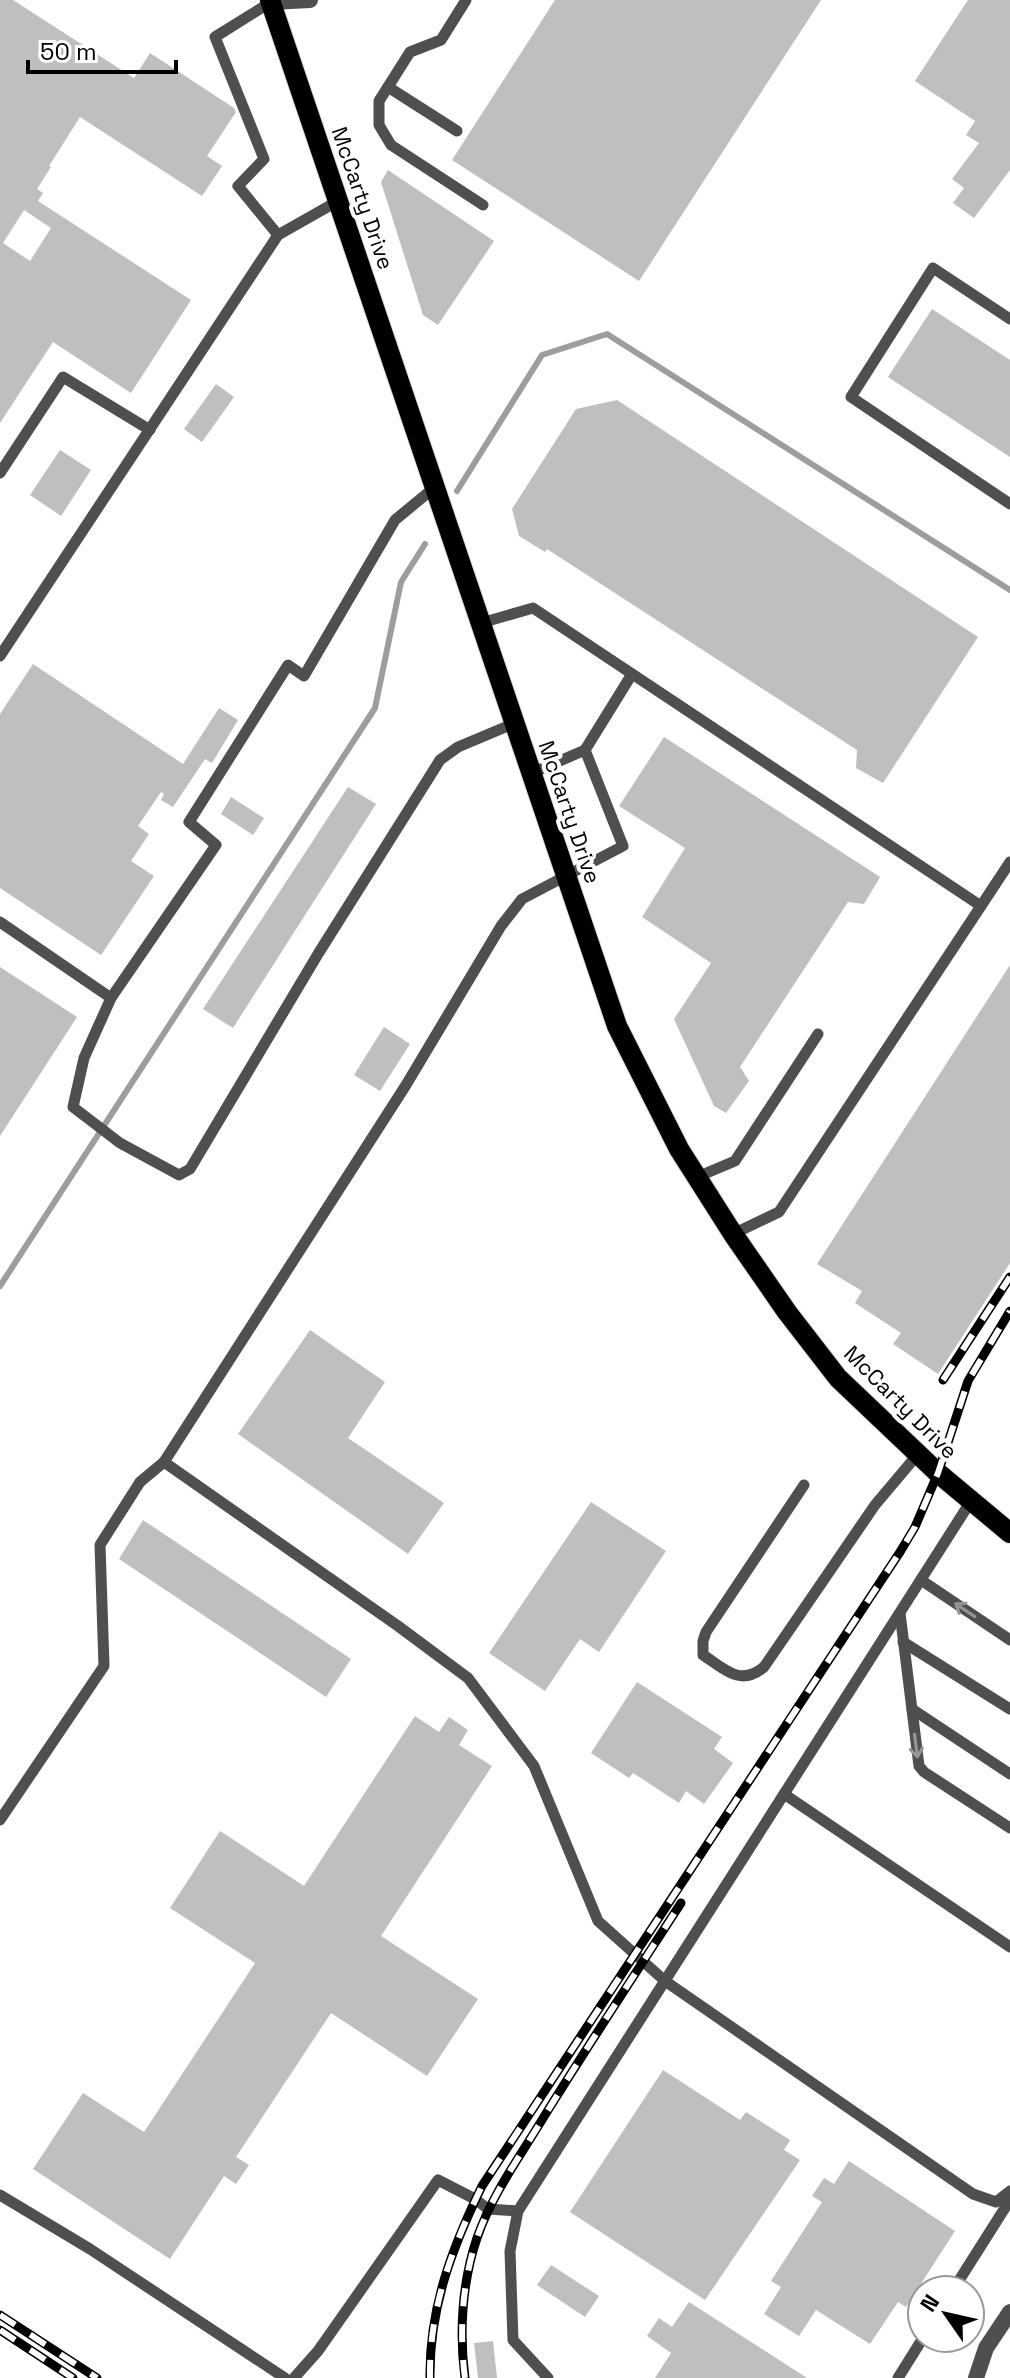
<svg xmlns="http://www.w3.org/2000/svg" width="1010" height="2378" viewBox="0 0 1010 2378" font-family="'Space Grotesk',sans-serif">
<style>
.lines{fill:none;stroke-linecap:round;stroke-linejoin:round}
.stream{stroke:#9d9d9d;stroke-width:6}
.building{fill:#bfbfbf;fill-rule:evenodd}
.primary-casing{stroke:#dbdbdb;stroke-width:22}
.lane{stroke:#4f4f4f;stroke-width:11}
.street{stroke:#4f4f4f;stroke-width:16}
.primary{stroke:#000;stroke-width:20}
.rail-casing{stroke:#000;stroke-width:9}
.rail{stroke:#fff;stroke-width:6;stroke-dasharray:18;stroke-linecap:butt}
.oneway{stroke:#959595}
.labels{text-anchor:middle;stroke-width:8;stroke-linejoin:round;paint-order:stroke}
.street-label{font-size:22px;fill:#000;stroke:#fff}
</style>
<rect width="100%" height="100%" fill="#fff"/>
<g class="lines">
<g class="stream">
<path d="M457 491 542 355 607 334 1010 590"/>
<path d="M0 1286 375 708 401 582 425 544"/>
</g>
</g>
<g class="building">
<path d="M0 0H13L134 78 150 53 234 108 236 112 207 156 222 166 202 196 80 117 49 166 51 167 37 189 43 193 38 201 191 300 131 393 53 342 0 423ZM24 210 51 228 30 261 3 243Z"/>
<path d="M555 0H821L639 281 452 160Z"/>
<path d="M968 0H1010V170L974 218 953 203 964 188 952 179 979 143 966 135 975 121 915 81Z"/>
<path d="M388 170 494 241 438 325 423 315 381 182Z"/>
<path d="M932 309 1010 360V457L888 377Z"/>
<path d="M216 384 234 397 202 442 184 429Z"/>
<path d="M617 400 978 637 883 783 856 768 857 750 547 549 545 552 519 536 512 509 576 409Z"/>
<path d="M60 450 91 470 61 516 30 495Z"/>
<path d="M33 664 183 764 219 708 238 720 212 763 205 759 173 807 161 800 164 794 161 792 138 826 149 834 131 861 154 876 101 955 0 888V714Z"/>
<path d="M664 737 880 877 864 904 848 902 740 1067 749 1081 726 1113 714 1106 674 1019 711 963 642 917 685 848 619 806Z"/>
<path d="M348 787 376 804 233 1028 203 1009Z"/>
<path d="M231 797 264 818 253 835 221 814Z"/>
<path d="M1010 965V1263L938 1374 893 1344 901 1333 855 1303 862 1291 817 1264Z"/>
<path d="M0 967 77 1017 0 1136Z"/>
<path d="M384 1027 410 1044 380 1091 354 1075Z"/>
<path d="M310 1330 385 1382 348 1438 444 1503 408 1554 238 1434Z"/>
<path d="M591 1502 666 1551 599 1652 580 1639 545 1691 489 1653Z"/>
<path d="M143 1520 351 1659 326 1697 119 1559Z"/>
<path d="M637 1682 722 1737 714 1749 733 1763 704 1804 686 1791 679 1803 633 1773 629 1778 591 1753Z"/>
<path d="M415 1716 439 1732 449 1717 468 1730 459 1745 492 1766 381 1936 478 1999 427 2076 331 2013 236 2157 249 2165 236 2184 224 2176 170 2259 33 2169 83 2093 144 2132 255 1963 170 1908 220 1831 304 1886Z"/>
<path d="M663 2070 740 2120 746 2112 790 2140 784 2150 800 2160 705 2300 570 2212Z"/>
<path d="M849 2161 955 2231 906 2307 898 2302 870 2344 816 2310 799 2336 764 2314 781 2287 771 2281 822 2202 812 2196 824 2178 834 2184Z"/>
<path d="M551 2265 599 2296 585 2317 537 2285Z"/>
<path d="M689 2302 807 2378H655L671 2353 647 2336 659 2318 672 2327Z"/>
<path d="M493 2341 497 2378H478L474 2343Z"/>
</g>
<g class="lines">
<g class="primary-casing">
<path id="primary" d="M270 0 617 1026 679 1149 733 1234 787 1312 838 1378 938 1473 1010 1533"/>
</g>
<g class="lane">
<path d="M466 0 441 40 410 52 379 101V125L391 145 483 205"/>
<path d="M271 2 215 37 264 159 238 186 278 235"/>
<path d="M388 87 457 131"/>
<path d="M1010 319 933 268 851 397 1010 504"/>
<path d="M0 473 63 377 150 430"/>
<path d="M481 623 533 608 981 906"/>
<path d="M0 656 278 235 338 201"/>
<path d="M532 773 585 750 632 674"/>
<path d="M0 922 111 998 216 845 189 822 288 665 304 676 395 520 435 487"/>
<path d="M111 998 84 1058 73 1107 120 1143 179 1175 190 1169 318 954 440 760 458 747 515 723"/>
<path d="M697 1177 735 1161 818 1034"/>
<path d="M733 1234 779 1212 1010 862"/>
<path d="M164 1462 406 1085 501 926 522 899 623 846 585 750"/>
<path d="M804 1485 706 1632 703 1641V1655C725 1669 740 1687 764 1667L875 1505 918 1454"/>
<path d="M921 1580 1010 1640"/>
<path d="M900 1613 919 1766 924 1772 1010 1828"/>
<path d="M903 1642 1010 1709"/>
<path d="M912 1709 1010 1774"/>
<path d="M784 1794 1010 1947"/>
<path d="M0 1820 104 1666 100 1545 140 1482 164 1462 398 1626 468 1678 534 1766 598 1921 665 1981 973 2194 996 2202 1010 2191"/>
<path d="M0 2195 90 2249 285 2378"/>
<path d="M953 2290 1010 2200"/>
<path d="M294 2378 318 2351 438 2180 475 2199 488 2209 518 2211"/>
<path d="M548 2378 513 2340 510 2251 518 2211 971 1501"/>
<path d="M898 2378 923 2338"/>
</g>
<g class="street">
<path d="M271 2 310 0"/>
<path d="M976 2378 986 2348 1010 2312"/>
</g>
<use href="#primary" class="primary"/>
<g class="rail-casing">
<g id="rail">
<path d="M943 1380 1010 1277"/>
<path d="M0 2315 97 2378"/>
<path d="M0 2330 73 2378"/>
<path d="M430 2378C429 2308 452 2248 482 2186L900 1552 915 1527 938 1473 968 1381 1010 1311"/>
<path d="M465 2378C459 2333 462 2282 477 2238 492 2194 521 2155 545 2115 589 2044 635 1974 681 1903"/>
</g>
</g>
<use href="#rail" class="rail"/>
</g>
<defs><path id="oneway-shaft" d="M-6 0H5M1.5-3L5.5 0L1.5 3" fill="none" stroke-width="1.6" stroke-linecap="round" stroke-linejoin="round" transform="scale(2)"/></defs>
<g class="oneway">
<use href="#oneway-shaft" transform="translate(965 1610) rotate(-146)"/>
<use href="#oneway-shaft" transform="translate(916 1746) rotate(83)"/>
</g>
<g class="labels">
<g class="street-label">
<text transform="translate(363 198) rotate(71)" y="8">McCarty Drive</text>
<text transform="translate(570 812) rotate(71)" y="8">McCarty Drive</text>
<text transform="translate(901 1402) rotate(45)" y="8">McCarty Drive</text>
</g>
</g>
<g transform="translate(946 2314) rotate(304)"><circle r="38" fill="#ffffff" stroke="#999999" stroke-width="2"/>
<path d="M0-6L14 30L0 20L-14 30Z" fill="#000000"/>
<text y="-12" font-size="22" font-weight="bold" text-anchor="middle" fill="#000000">N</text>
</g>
<path d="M28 60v12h148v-12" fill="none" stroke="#000000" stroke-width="4"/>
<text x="40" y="60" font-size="24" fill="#000000" stroke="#ffffff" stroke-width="6" paint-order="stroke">50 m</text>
</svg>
